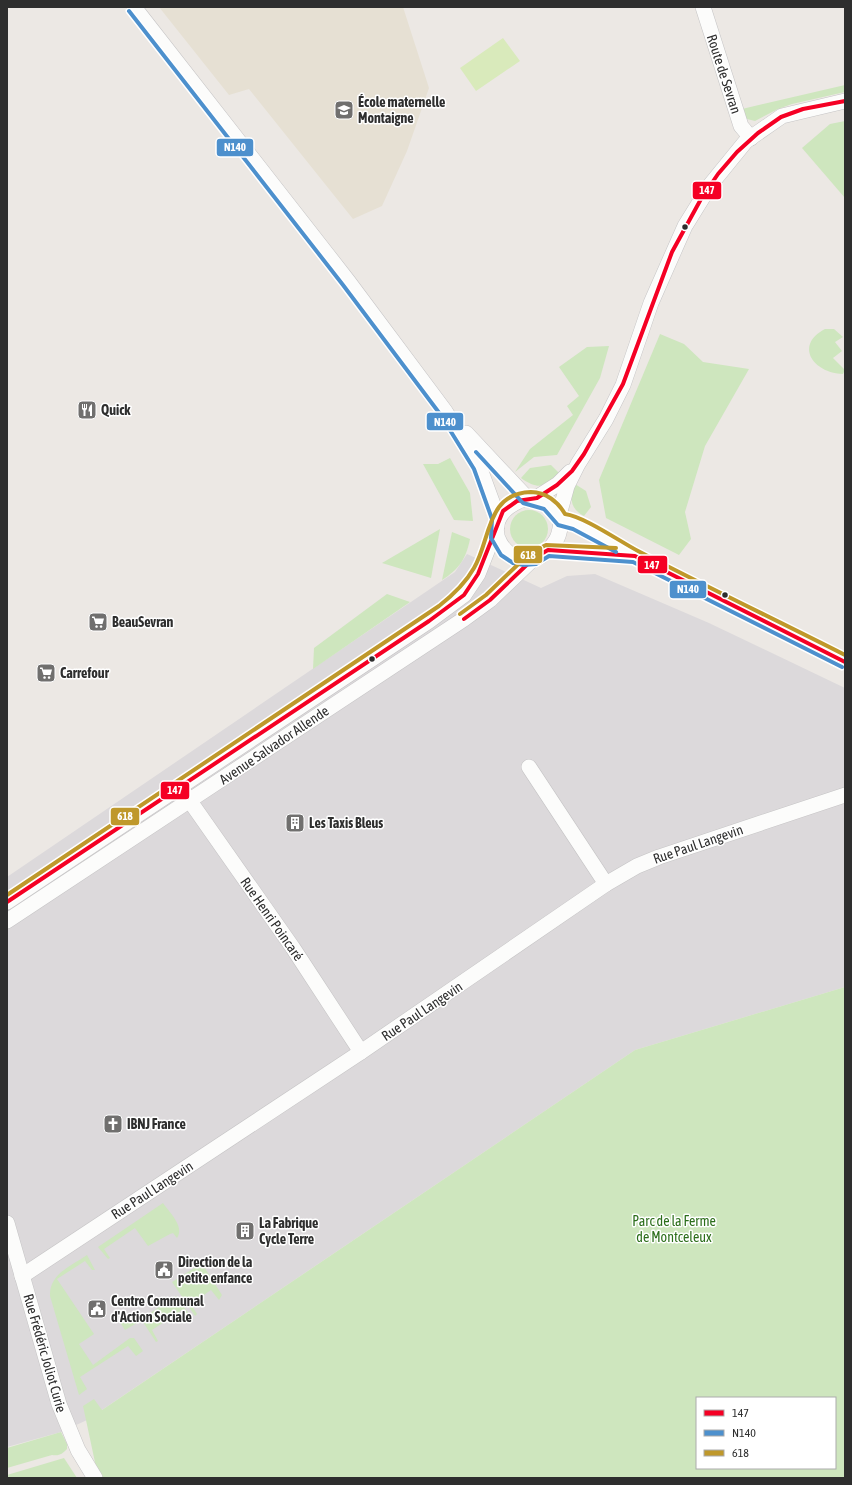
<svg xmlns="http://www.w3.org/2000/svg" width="852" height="1485" viewBox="0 0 852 1485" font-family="'Asap Condensed',sans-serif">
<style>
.industrial{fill:#dcd9db}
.education{fill:#e6e0d3}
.green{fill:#cee6be;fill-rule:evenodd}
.pitch{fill:#d9eabb}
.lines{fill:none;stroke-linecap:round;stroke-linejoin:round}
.street-casing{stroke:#c5c4c5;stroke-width:16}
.street{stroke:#fcfcfb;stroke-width:15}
.bus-1-casing{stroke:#fff;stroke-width:7}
.bus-2-casing{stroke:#fff;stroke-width:7}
.bus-3-casing{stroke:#fff;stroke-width:7}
.bus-1{stroke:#f50024;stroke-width:4}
.bus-2{stroke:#4d90cd;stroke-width:4}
.bus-3{stroke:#bf982b;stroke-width:4}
.bus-dot{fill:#2e2e2e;stroke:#fff;stroke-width:1.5}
.labels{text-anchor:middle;stroke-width:3;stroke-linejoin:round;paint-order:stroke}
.street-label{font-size:14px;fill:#2e2e2e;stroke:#fff}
.poi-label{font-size:14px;font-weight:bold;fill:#2e2e2e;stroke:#fff;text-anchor:start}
.park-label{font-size:14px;fill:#2c6e1b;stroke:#fff}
.line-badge{stroke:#fff;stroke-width:1.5}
.badge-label{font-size:11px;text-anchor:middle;font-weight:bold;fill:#fff}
</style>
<rect width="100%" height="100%" fill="#ece8e4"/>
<path class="industrial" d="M467 554 541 588 567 576 595 574 709 623 845 688V987L635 1050 87 1420 61 1432 7 1447V877L455 572Z"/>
<path class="education" d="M159 7H403L429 88 407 151 382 206 353 219 249 89 229 95Z"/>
<g class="green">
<path d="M845 85V92L792 104 778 109 755 121 747 119 742 109Z"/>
<path d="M845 121V198L802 148 830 124Z"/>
<path d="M825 329H834L843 337 835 342 842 351 833 358 845 370 843 374C813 373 794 345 825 329Z"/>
<path d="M660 334 684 344 703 362 749 369 705 446 685 512 691 539 679 555 606 518 599 480Z"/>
<path d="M609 346 600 378 557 455 534 457 515 472 530 449 573 415 567 406 579 396 559 367 587 347Z"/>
<path d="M450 458 470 493 473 521 454 520 423 464H438Z"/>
<path d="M551 465 561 475C546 486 539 491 521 478L530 468Z"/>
<path d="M575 484 586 491 591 507 584 516C570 509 569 497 575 484Z"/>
<circle cx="529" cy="529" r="19"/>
<path d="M440 529 431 578 382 563Z"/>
<path d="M452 532 470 539C466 559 459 569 442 580Z"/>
<path d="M387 594 410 602 313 669 314 648Z"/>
<path d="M845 987V1478H102L96 1467 83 1406 94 1399 102 1410 635 1050ZM697 1398H835V1468H697Z"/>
<path d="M163 1203C170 1213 185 1227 177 1238L173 1233 170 1234 148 1246 135 1228 104 1249 110 1258 108 1259 98 1247Z"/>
<path d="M87 1255 95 1270H92L85 1261 57 1279 94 1334 79 1344 93 1365 130 1338H134L143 1351 136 1356 128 1346 80 1377 87 1389 79 1395 50 1296C49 1274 71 1266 87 1255Z"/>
<path d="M199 1259 222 1295 219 1300 211 1290 191 1304 197 1314 195 1316 172 1282 196 1267 193 1263Z"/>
<path d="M176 1296 192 1318 190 1320 182 1310 152 1330 158 1341 156 1342 141 1319Z"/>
<path d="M137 1310 140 1316 135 1320 137 1323 125 1330 120 1322Z"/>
<path d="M61 1432 67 1444V1449C62 1454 60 1456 52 1455L7 1468V1448Z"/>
<path d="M64 1458 77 1478H7V1475Z"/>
</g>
<path class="pitch" d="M503 38 520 61 476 91 460 68Z"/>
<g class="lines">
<g class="street-casing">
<g id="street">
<path d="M134 7 348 281 445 411 479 466 498 518"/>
<path d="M703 7 741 126 751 138"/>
<path d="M466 433 527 498"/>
<path d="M527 498C542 498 555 506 561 520 560 535 557 542 546 552 514 581 463 519 527 498Z"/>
<path d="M536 498 558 484 570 472"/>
<path d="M559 515 567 486 578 464 606 419 623 385 651 303 677 244 685 226 711 184 746 141 782 116 845 101"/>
<path d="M561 520 570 521 586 529 635 556 845 662"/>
<path d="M548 550 630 555"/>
<path d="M529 767 606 884"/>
<path d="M185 794 293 948 361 1052"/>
<path d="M7 902 429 621 464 595 478 574 497 526"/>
<path d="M7 921 464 619 490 600 534 558"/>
<path d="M7 1223 59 1404 78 1450 95 1478"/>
<path d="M22 1276 361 1052 606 884 637 866 659 857 845 795"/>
</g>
</g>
<use href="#street" class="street"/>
<g class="bus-1-casing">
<g id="bus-1">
<path d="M464 619 490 600 534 558 548 550 635 556 845 662"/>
<path d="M7 902 429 621 464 595 478 574 503 511 517 501 537 498 557 485 572 471 584 454 623 384 672 252 701 199 718 174 737 152 758 133 781 117 803 109 845 101"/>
</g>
</g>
<g class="bus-2-casing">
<g id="bus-2">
<path d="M129 11 343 285 440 414 474 469 492 519 491 538 501 555 513 563 524 565 536 564 549 556 633 562 842 667"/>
<path d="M476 452 523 503 544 509 558 525 573 529 616 552"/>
</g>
</g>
<g class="bus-3-casing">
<g id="bus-3">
<path d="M460 614 486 595 530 553 546 545 616 548"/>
<path d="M7 895 439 606C453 595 465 584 474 568 491 539 486 493 531 492 546 492 558 502 565 514 585 517 619 541 638 551 707 587 776 620 845 655"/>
</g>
</g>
<use href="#bus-1" class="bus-1"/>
<use href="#bus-2" class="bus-2"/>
<use href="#bus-3" class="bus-3"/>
</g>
<defs>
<g id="school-square" transform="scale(1)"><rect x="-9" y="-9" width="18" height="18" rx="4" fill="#706f6e" stroke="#fff"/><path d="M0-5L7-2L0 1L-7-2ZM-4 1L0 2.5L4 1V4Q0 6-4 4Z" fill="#fff"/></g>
<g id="restaurant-square" transform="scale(1)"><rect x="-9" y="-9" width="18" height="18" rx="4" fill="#706f6e" stroke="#fff"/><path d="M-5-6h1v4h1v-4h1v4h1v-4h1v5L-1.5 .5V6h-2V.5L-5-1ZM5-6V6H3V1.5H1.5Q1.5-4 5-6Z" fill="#fff"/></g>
<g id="supermarket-square" transform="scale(1)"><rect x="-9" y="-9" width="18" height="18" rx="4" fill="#706f6e" stroke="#fff"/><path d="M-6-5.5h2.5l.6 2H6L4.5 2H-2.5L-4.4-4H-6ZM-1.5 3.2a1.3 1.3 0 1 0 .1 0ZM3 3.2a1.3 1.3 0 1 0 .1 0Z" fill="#fff"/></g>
<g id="building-square" transform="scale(1)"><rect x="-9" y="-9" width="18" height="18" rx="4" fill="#706f6e" stroke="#fff"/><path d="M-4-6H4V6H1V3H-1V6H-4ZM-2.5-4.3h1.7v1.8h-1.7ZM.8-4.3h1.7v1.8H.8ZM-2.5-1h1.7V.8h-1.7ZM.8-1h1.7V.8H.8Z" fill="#fff"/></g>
<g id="church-square" transform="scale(1)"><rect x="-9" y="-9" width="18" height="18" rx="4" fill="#706f6e" stroke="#fff"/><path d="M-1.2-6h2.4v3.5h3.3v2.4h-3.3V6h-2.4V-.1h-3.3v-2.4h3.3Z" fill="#fff"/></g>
<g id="civic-square" transform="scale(1)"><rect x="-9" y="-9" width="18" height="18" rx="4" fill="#706f6e" stroke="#fff"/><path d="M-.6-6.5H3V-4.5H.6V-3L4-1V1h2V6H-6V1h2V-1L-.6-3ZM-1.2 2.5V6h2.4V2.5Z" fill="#fff"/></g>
</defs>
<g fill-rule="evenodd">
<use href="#school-square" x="344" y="110"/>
<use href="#restaurant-square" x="87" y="410"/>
<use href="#supermarket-square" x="98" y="622"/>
<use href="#supermarket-square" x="46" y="673"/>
<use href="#building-square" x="295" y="823"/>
<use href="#church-square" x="113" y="1124"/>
<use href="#building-square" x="245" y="1231"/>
<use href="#civic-square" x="164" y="1270"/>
<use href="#civic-square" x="97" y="1309"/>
</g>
<g class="bus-dot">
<circle cx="685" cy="227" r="3.5"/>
<circle cx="725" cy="595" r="3.5"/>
<circle cx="372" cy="659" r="3.5"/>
</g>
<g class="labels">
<g class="street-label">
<text transform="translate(724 74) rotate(72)" y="5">Route de Sevran</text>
<text transform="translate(274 745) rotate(-34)" y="5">Avenue Salvador Allende</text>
<text transform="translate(698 844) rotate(-19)" y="5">Rue Paul Langevin</text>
<text transform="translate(272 919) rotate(55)" y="5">Rue Henri Poincaré</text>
<text transform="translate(422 1011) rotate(-34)" y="5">Rue Paul Langevin</text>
<text transform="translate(152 1190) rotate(-33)" y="5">Rue Paul Langevin</text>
<text transform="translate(45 1353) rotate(74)" y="5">Rue Frédéric Joliot Curie</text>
</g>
<g class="poi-label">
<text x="358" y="107">École maternelle<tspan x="358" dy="16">Montaigne</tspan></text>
<text x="101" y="415">Quick</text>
<text x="112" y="627">BeauSevran</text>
<text x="60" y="678">Carrefour</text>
<text x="309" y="828">Les Taxis Bleus</text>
<text x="127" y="1129">IBNJ France</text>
<text x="259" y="1228">La Fabrique<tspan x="259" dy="16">Cycle Terre</tspan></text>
<text x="178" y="1267">Direction de la<tspan x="178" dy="16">petite enfance</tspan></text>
<text x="111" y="1306">Centre Communal<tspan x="111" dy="16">d'Action Sociale</tspan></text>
</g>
<g class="park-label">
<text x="674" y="1226">Parc de la Ferme<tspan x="674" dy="16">de Montceleux</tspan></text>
</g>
</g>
<g class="line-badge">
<rect x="216" y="138" width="38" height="19" rx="4" fill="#4d90cd"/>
<rect x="692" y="181" width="30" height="19" rx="4" fill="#f50024"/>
<rect x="426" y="412" width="38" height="19" rx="4" fill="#4d90cd"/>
<rect x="513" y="545" width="30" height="19" rx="4" fill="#bf982b"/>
<rect x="637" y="555" width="31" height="19" rx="4" fill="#f50024"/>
<rect x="669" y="580" width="38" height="19" rx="4" fill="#4d90cd"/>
<rect x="160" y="781" width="30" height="19" rx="4" fill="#f50024"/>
<rect x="110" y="807" width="30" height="19" rx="4" fill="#bf982b"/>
</g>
<g class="badge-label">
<text x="235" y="151">N140</text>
<text x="707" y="194">147</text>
<text x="445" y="426">N140</text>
<text x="528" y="559">618</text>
<text x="652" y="569">147</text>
<text x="688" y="593">N140</text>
<text x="175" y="794">147</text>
<text x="125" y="820">618</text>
</g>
<rect width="852" height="1485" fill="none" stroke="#2e2e2e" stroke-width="16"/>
<rect x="696" y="1397" width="140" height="72" fill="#ffffff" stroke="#ababab"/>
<rect x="704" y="1410" width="20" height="6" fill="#f50024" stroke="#ababab"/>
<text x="732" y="1417" font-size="12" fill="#2e2e2e">147</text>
<rect x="704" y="1430" width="20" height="6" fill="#4d90cd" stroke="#ababab"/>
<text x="732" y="1437" font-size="12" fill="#2e2e2e">N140</text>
<rect x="704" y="1450" width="20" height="6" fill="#bf982b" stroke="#ababab"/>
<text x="732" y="1457" font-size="12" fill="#2e2e2e">618</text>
</svg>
